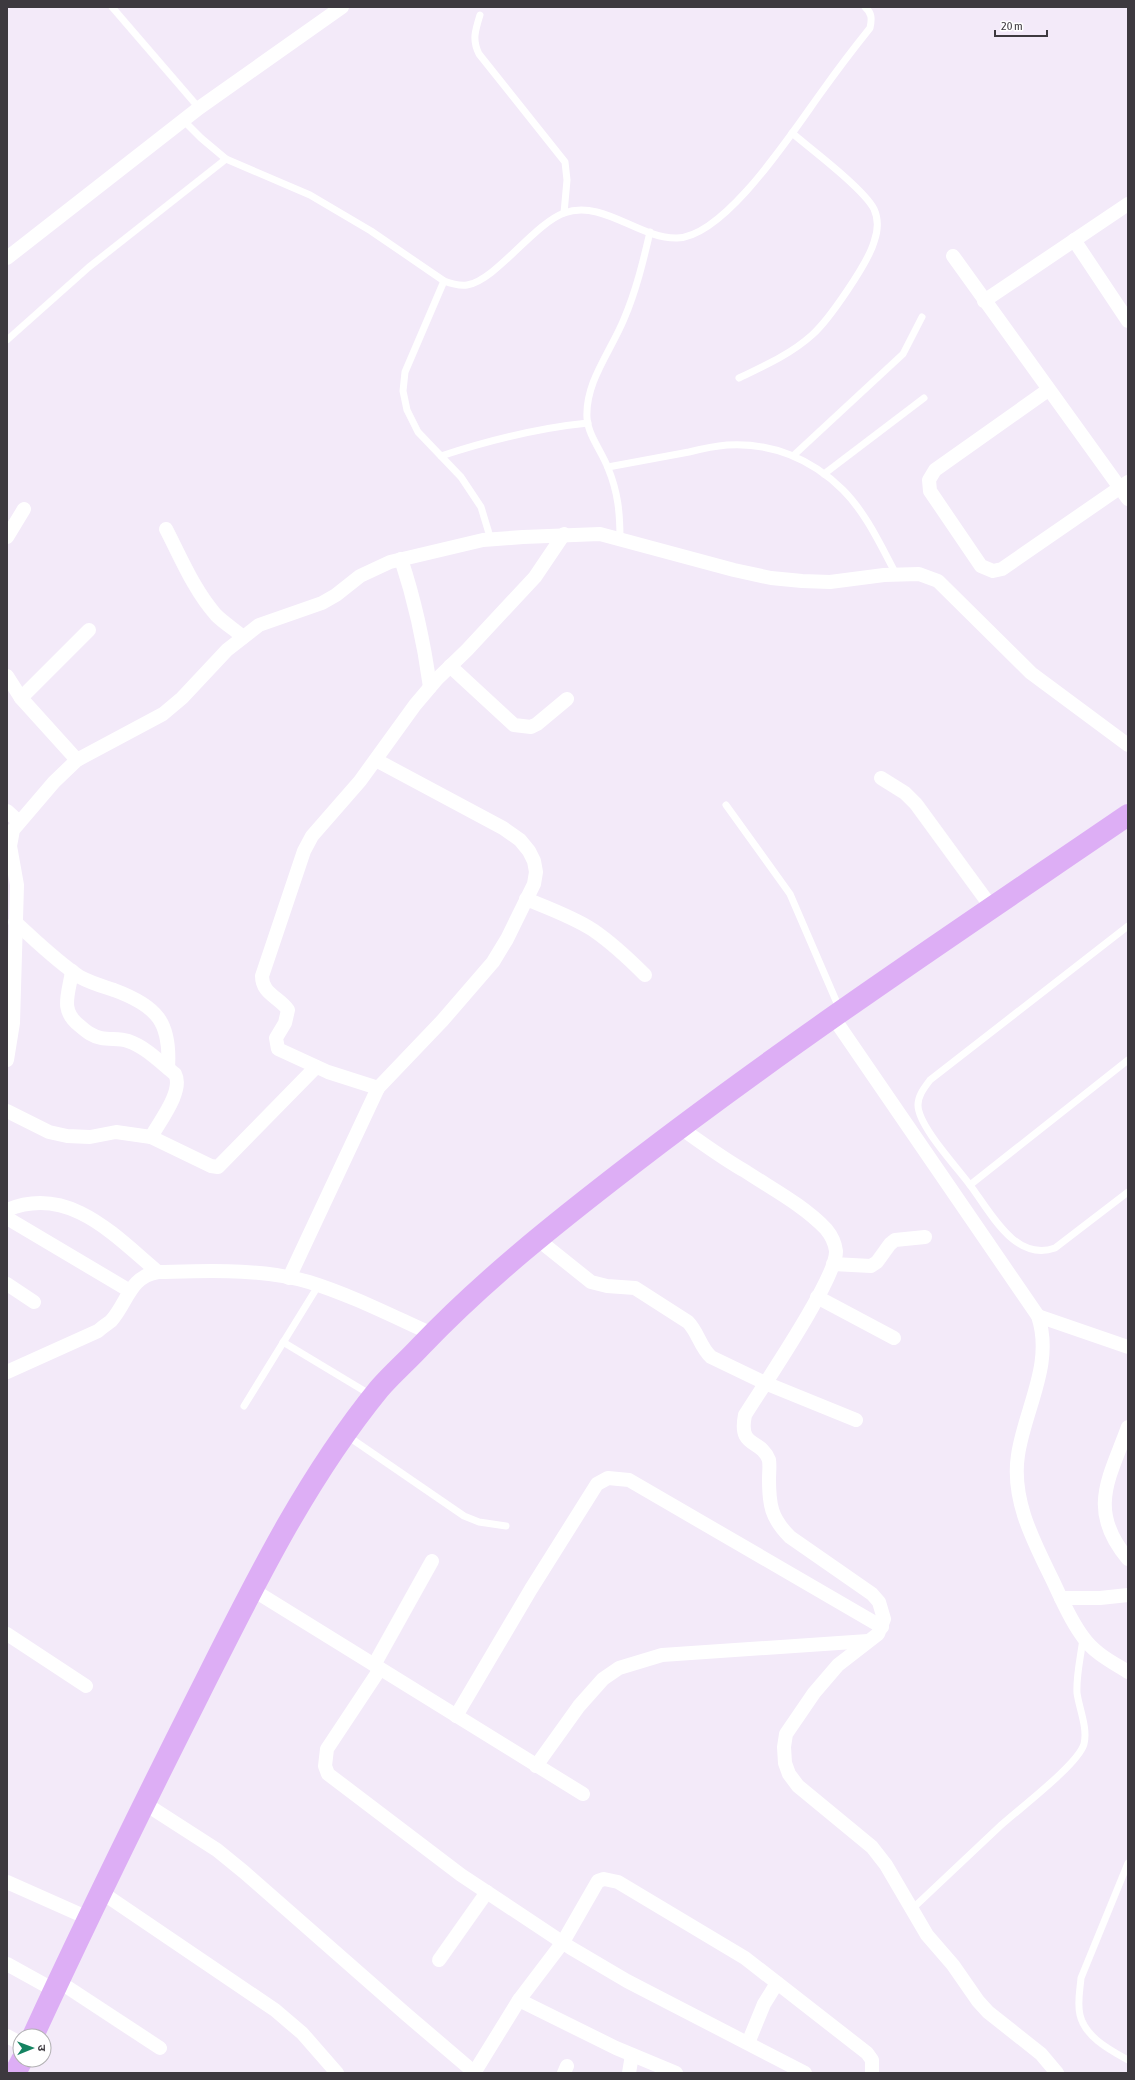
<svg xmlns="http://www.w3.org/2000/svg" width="1135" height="2080" viewBox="0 0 1135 2080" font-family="'Asap Condensed','Noto Sans Devanagari',sans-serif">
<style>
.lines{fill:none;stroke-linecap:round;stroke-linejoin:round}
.lane{stroke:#fff;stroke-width:7}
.street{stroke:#fff;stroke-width:14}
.highway{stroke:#ddaef5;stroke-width:22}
</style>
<rect width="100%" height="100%" fill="#f3eaf9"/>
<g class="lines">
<g class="lane">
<path d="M112 7 199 108"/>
<path d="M480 15C475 31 472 40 479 54L565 162 567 180 564 213"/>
<path d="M183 120 201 138 226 159 310 195 371 231 444 281C452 284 459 286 467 285 495 281 534 224 564 213 603 199 639 239 677 238 726 237 795 128 823 90 838 69 854 48 870 28 872 19 872 13 865 7"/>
<path d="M444 281 405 372 403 391 407 410 418 432 461 477 481 507 491 540"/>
<path d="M7 340 89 267 226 159"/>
<path d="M739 378C764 366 791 354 812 335 829 320 868 263 874 242 878 231 879 220 874 209 864 189 811 149 792 133"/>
<path d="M794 455 903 354 922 317"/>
<path d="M441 456C490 440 537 428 588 423"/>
<path d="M608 467C635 462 662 457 689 452 701 449 715 446 727 445 771 442 812 459 843 490 866 513 881 546 896 574"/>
<path d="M824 474 924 398"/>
<path d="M620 539C620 513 618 492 608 468 602 452 588 435 587 418 585 382 611 351 624 319 636 291 643 262 650 232"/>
<path d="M726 805 790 894 840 1010"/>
<path d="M1128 926 930 1080C925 1087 918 1095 918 1105 918 1126 957 1167 970 1185L1128 1060"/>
<path d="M970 1185C991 1213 1015 1262 1055 1248L1128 1192"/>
<path d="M283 1342 371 1395"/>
<path d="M244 1406 318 1286"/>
<path d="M346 1435 464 1516 479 1522 506 1526"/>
<path d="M1128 1863 1081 1978C1080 1990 1077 2003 1080 2015 1085 2037 1110 2050 1128 2060"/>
<path d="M911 1910C940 1883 969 1855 998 1828 1016 1811 1078 1765 1084 1744 1088 1728 1079 1708 1077 1693 1076 1675 1081 1656 1083 1638"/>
</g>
<g class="street">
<path d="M1074 240 1128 321"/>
<path d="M953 256 1128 499"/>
<path d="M7 258 199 108 342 7"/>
<path d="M984 301 1128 204"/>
<path d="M1048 390 935 470 929 480 930 491 981 566 993 571 1002 569 1128 482"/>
<path d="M166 529C181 558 194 590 216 615 224 623 234 629 243 637"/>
<path d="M7 537 24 509"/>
<path d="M401 559C415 601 424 643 430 687"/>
<path d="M450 666 514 725 531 727 537 724 567 699"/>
<path d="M7 676 21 698 77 760"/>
<path d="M21 698 89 630"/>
<path d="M881 778 905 793 916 804 992 908"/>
<path d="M7 811 19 822"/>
<path d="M526 899C548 908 573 917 593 930 612 943 629 959 645 975"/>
<path d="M15 922C36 941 56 961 80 977 91 983 102 986 114 990 157 1006 171 1022 168 1068"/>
<path d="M72 971C69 994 59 1010 80 1026 87 1032 92 1036 101 1038 110 1040 119 1038 128 1041 146 1047 161 1063 175 1074 184 1091 159 1122 151 1137"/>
<path d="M833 1017 1038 1316C1054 1364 1025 1408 1018 1455 1011 1500 1034 1542 1053 1581 1062 1600 1070 1620 1083 1637 1094 1653 1112 1662 1128 1672"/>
<path d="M7 1060 13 1023 17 885 10 846 13 830 54 782 77 760 163 714 182 698 227 650 259 625 322 603 336 595 360 576 390 562 483 540 523 537 600 534 734 570 771 578 802 581 830 582 884 575 919 574 938 581 1031 673 1128 745"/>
<path d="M378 1088 328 1072 278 1049 276 1038 285 1023 288 1010C279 997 262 994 262 976L304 851 312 836 360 781 415 705 437 679 467 650 535 577 564 534"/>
<path d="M7 1111 49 1132 67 1136 90 1137 116 1132 151 1137 211 1166 218 1167 316 1067"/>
<path d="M679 1127C701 1142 722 1158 745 1171 772 1189 803 1205 826 1229 831 1235 835 1243 836 1251 837 1278 763 1386 745 1415 738 1449 761 1438 769 1460 770 1466 769 1473 769 1479 769 1505 771 1518 790 1537L872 1594 879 1602 884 1619 878 1634 838 1665 814 1693 786 1734 784 1747 785 1763 789 1774 798 1786 872 1847 886 1865 927 1935 953 1965 978 2001 988 2012 1041 2054 1057 2073"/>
<path d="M7 1210C69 1184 115 1236 158 1272"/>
<path d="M7 1218 130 1291"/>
<path d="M536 1238 591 1282 607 1286 635 1288 688 1322C698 1332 700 1347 711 1357L765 1383 856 1420"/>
<path d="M833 1264 871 1266 877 1262 890 1244 895 1240 925 1237"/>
<path d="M289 1278 378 1088 442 1021 493 962 507 939 534 884 536 872 534 861 529 851 520 840 503 828 376 760"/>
<path d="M7 1284 34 1302"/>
<path d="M817 1297 894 1338"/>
<path d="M1038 1316 1128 1347"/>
<path d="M7 1372 98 1331C102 1327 107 1324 111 1321 128 1302 129 1277 158 1272 207 1271 261 1268 309 1282 351 1295 392 1316 432 1334"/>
<path d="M1128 1427C1109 1479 1087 1510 1128 1559"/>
<path d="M253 1590 583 1794"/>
<path d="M1061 1598H1100L1128 1595"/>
<path d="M7 1634 86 1686"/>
<path d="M374 1665 432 1561"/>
<path d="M380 1669 327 1749 325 1766 328 1774 461 1875 571 1948 627 1981 805 2073"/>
<path d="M456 1716 531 1589 597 1484 608 1478 629 1480 882 1627"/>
<path d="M536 1766 579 1706 603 1679 619 1668 662 1655 868 1641"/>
<path d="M144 1803 217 1850 244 1872 407 2015 475 2073"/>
<path d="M7 1882 88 1918"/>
<path d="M101 1892 275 2010 302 2033 337 2073"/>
<path d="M439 1960 487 1892"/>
<path d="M7 1964 54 1990"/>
<path d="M58 1981 160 2048"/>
<path d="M519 2000 616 2048 676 2073"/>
<path d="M7 2036 20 2043"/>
<path d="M748 2043 764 2004 777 1983"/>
<path d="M474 2073 519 2000 563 1942 598 1881 604 1879 618 1882 745 1958 867 2053 872 2060V2073"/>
<path d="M564 2073 567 2066"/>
<path d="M629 2073 632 2055"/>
</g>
<g class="highway">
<path d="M33 2036C86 1921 142 1807 199 1694 252 1589 304 1481 379 1389 392 1374 407 1361 420 1347 485 1279 557 1222 631 1165 792 1041 961 929 1128 815"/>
<path d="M15 2073 22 2060"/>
</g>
</g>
<rect width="1135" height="2080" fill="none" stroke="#3d393f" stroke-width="16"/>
<g transform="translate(32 2048) rotate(89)"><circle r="19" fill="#ffffff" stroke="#b1b0b2"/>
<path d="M0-3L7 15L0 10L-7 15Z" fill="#148361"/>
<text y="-6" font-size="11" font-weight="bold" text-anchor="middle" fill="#3d393f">उ</text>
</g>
<path d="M995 30v6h52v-6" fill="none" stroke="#3d393f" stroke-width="2"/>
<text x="1001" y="30" font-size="12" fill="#3d393f" stroke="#ffffff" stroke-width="3" paint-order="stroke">20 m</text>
</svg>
